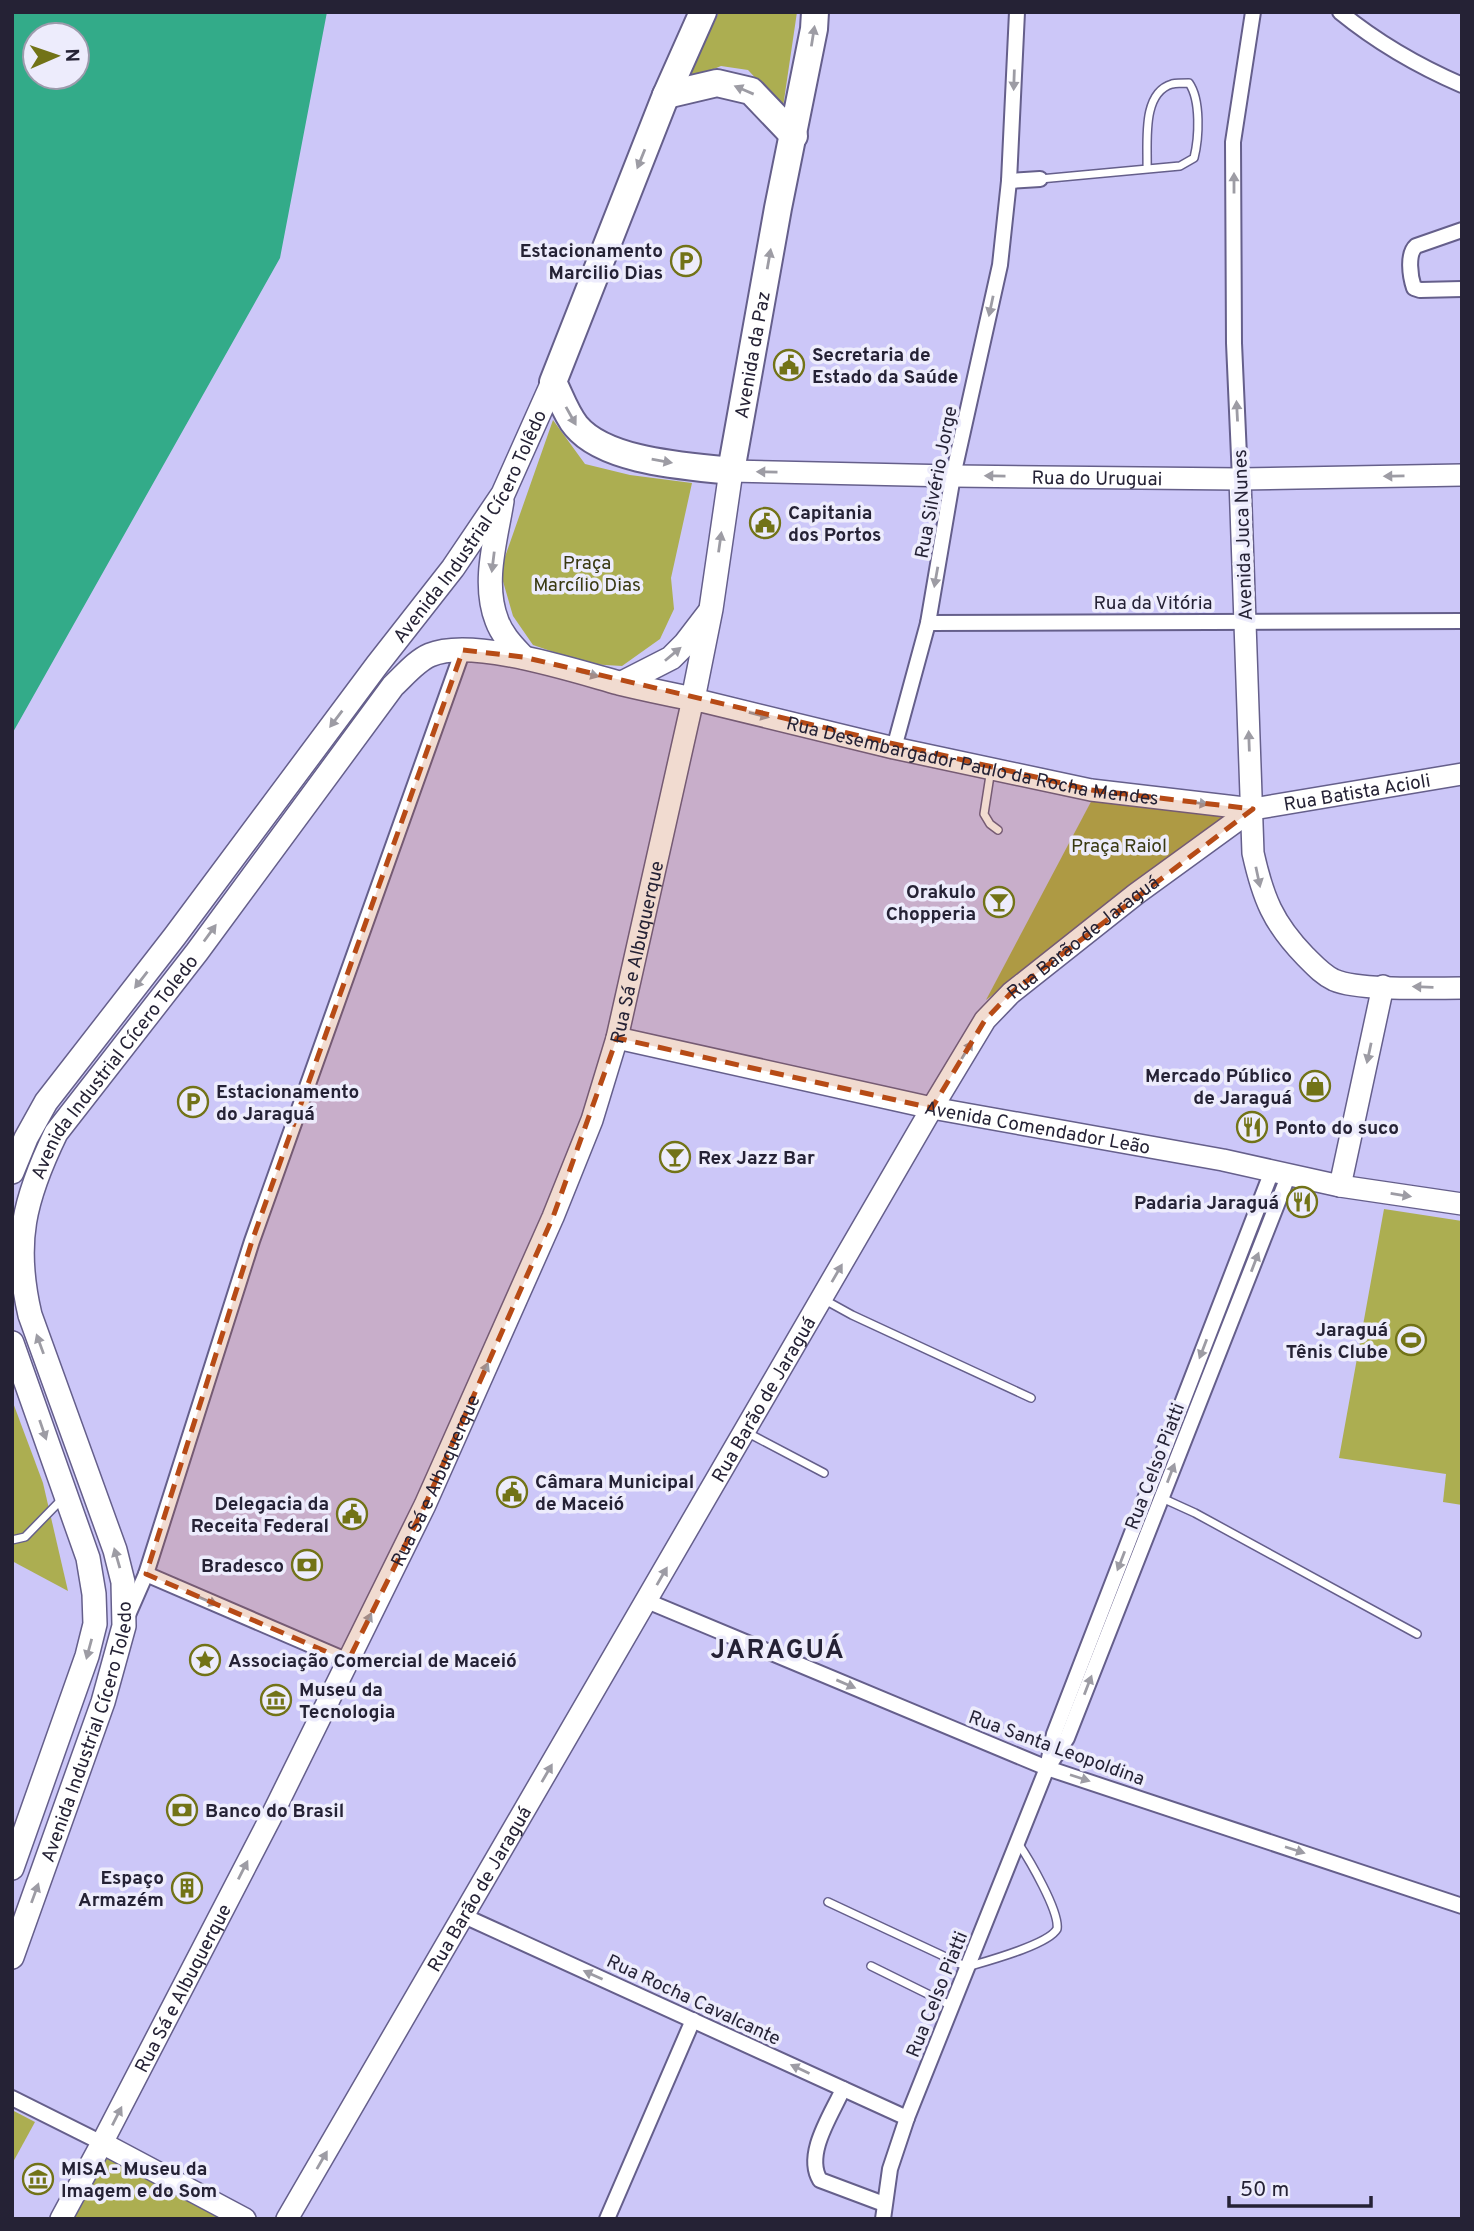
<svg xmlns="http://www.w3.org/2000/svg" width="1474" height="2231" viewBox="0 0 1474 2231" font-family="Overpass,sans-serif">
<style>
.green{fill:#acae51}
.water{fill:#33ab89;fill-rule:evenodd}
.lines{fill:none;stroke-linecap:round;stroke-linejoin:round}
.lane-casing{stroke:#655f8b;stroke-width:10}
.street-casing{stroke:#655f8b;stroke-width:18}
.secondary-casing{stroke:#655f8b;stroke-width:24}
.primary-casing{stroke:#655f8b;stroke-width:26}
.highway-casing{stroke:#655f8b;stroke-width:30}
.lane{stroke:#fff;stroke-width:7}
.street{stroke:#fff;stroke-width:14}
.secondary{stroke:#fff;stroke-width:21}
.primary{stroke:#fff;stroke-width:23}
.highway{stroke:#fff;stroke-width:26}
.oneway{fill:#9d9ca4}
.marked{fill:#b74b16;fill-opacity:0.2;stroke:#b74b16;stroke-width:5;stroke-dasharray:14 9;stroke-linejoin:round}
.labels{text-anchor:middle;stroke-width:7;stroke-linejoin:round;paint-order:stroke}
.poi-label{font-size:19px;font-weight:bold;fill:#252235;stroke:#edecfc;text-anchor:start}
.street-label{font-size:19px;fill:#252235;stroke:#edecfc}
.park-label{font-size:19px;fill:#393911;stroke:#edecfc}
.district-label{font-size:26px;font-weight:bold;letter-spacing:2px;fill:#252235;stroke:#edecfc}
</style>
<rect width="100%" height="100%" fill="#ccc7f8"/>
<g class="green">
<path d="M719 12H797L783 107 748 70 721 66 687 80Z"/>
<path d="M553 420 585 464 630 475 692 483 671 578 674 609 660 639 622 666 589 664 533 645 513 616 500 571Z"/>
<path d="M1094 796 1227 817 986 1000Z"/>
<path d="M1384 1209 1462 1221V1505L1443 1502 1446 1474 1339 1458Z"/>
<path d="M12 1400 43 1483 68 1591 12 1561Z"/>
<path d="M12 2110 35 2122 12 2164Z"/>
<path d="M102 2143 245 2219H61Z"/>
</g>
<path class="water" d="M12 12H327L280 258 12 734ZM35 35H77V77H35Z"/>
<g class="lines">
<g class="lane-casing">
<g id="lane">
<path d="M1040 179 1180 166 1194 158C1199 138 1201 100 1189 83 1184 83 1177 83 1172 84 1141 93 1148 143 1147 169"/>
<path d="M991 769 984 814 990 824 998 830"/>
<path d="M823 1299 852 1315 1031 1398"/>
<path d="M748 1433 824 1473"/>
<path d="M1162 1498 1195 1513 1417 1634"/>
<path d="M12 1540 25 1537 63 1498"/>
<path d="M828 1902 967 1967C987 1961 1048 1945 1057 1929 1060 1912 1029 1859 1018 1843"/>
<path d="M871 1966 952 2006"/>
</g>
</g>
<g class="street-casing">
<g id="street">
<path d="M1340 12C1378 43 1418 66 1462 85"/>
<path d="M1009 181 1040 179"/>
<path d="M1462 230 1416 246C1407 254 1410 276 1414 288L1420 290 1462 289"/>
<path d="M1240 479 1234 343 1233 142 1253 12"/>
<path d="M928 623 1462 621"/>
<path d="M894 748 928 623 953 476 1000 265 1009 181 1017 12"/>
<path d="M146 1574 348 1661"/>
<path d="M647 1601 1047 1768 1462 1906"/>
<path d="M128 1615 146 1574 252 1241 463 650"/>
<path d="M1052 1761 1067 1738 1289 1174"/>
<path d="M464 1916 907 2118"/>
<path d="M843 2089C832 2114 804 2154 820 2180L884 2204"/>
<path d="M12 2098 102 2143"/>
<path d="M607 2219 693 2020"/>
<path d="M883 2219 890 2169 907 2118 1047 1768 1054 1734 1272 1171"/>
</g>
</g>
<g class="secondary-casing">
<g id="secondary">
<path id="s1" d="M731 471 953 476 1240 479 1462 475"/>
<path d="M1240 479 1253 853C1263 898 1273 923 1305 956 1314 965 1323 975 1334 980 1360 991 1431 988 1462 988"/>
<path id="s2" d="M617 1038 932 1108 1223 1160 1340 1186 1462 1204"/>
<path d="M1340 1186 1383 986"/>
<path d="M102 2143 245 2219"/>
<path id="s3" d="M61 2219 102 2143 273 1813 425 1505 553 1217 592 1120 617 1038 693 699 894 748 1091 790 1253 809 1462 774"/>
<path id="s4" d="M287 2219 932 1108 985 1020 1011 993 1136 894 1253 809"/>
</g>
</g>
<g class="primary-casing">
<g id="primary">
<path d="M502 501C496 539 482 583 497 621 502 635 513 646 523 657"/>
<path d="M622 683 671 658 685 644 708 614"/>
<path id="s5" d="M12 1172 26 1138 46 1102 175 936 377 665 453 568 503 494 553 382"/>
<path d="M12 1343 88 1558 94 1594 95 1624 87 1656 12 1868"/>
<path id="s6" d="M12 1957 103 1702 124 1626 123 1582 115 1550 30 1315C13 1243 24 1199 56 1133L197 952 393 686C404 676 416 661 430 655 472 637 575 671 619 683 644 689 668 694 693 699L711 609 731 471"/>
</g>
</g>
<g class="highway-casing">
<g id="highway">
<path id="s7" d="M703 12 666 95 553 382C560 396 566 414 576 426 606 462 687 466 731 471L778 208 814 29 815 12"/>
<path d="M666 95 717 83 751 91 794 136"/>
</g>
</g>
<use href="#lane" class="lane"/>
<use href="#street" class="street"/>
<use href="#secondary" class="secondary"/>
<use href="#primary" class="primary"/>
<use href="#highway" class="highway"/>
</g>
<defs><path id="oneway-solid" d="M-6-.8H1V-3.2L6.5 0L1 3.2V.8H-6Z" transform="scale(1.75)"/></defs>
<g class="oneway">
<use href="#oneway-solid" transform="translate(813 36) rotate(-81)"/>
<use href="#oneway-solid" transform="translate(1014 80) rotate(92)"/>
<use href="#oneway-solid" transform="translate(744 90) rotate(-157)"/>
<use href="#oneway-solid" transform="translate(641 159) rotate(112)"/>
<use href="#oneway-solid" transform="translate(1234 183) rotate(-90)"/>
<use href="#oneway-solid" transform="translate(769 259) rotate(-80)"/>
<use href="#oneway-solid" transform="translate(991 306) rotate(102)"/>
<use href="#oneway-solid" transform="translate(1237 411) rotate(-93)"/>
<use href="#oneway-solid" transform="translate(571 416) rotate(61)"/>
<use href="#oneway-solid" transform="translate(662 461) rotate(10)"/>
<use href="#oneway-solid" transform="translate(767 472) rotate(-179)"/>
<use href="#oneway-solid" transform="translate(995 476) rotate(-179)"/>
<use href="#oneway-solid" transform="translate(1394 476) rotate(179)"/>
<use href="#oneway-solid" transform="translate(720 542) rotate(-82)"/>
<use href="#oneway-solid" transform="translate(493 562) rotate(97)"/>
<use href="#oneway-solid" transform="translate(936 577) rotate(100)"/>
<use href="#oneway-solid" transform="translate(673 654) rotate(-40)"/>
<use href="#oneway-solid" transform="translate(589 674) rotate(15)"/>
<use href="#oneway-solid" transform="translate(759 715) rotate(14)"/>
<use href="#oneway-solid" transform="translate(336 719) rotate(127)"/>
<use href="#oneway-solid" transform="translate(1249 741) rotate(-92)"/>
<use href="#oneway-solid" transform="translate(1198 803) rotate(7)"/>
<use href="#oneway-solid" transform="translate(1258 877) rotate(78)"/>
<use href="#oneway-solid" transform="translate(210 933) rotate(-54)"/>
<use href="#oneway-solid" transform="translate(141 980) rotate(128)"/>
<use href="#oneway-solid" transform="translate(1423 987) rotate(-178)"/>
<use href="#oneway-solid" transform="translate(967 1050) rotate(-59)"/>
<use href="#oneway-solid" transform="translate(1369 1053) rotate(102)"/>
<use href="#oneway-solid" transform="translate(1401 1195) rotate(9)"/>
<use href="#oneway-solid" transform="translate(1255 1262) rotate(-69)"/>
<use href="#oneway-solid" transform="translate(837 1273) rotate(-60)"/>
<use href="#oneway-solid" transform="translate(40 1344) rotate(-110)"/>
<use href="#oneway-solid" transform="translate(1203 1349) rotate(111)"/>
<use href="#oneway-solid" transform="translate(484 1372) rotate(-66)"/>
<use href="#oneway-solid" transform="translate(43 1430) rotate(71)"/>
<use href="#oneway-solid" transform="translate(1171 1473) rotate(-69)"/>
<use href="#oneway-solid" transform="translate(117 1558) rotate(-106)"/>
<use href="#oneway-solid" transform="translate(1121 1561) rotate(111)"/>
<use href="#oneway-solid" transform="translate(662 1576) rotate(-60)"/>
<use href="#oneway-solid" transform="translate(208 1601) rotate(23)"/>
<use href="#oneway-solid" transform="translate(367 1622) rotate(-64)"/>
<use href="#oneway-solid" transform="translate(89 1649) rotate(105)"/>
<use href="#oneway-solid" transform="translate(846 1684) rotate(23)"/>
<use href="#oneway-solid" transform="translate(1088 1685) rotate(-69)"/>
<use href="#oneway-solid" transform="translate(547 1773) rotate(-60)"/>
<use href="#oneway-solid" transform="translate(1080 1778) rotate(18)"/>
<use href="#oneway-solid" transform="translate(1295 1850) rotate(18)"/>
<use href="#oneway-solid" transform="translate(243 1870) rotate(-63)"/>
<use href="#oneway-solid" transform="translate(35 1893) rotate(-70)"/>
<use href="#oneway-solid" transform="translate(593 1975) rotate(-156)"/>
<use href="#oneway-solid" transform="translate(800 2069) rotate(-155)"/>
<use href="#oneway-solid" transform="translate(117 2116) rotate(-63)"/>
<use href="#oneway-solid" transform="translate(322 2160) rotate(-60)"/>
</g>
<path class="marked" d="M463 650 523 657 1091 790 1253 809 1011 993 985 1020 932 1108 617 1038 553 1217 425 1505 348 1661 146 1574 252 1241Z"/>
<defs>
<g id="parking-ring" transform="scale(1.575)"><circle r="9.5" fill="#edecfc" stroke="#727317" stroke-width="1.5"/><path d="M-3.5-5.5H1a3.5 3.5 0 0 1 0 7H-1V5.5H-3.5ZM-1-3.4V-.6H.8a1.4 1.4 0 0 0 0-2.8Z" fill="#727317"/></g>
<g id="civic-ring" transform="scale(1.575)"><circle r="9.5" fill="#edecfc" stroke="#727317" stroke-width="1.5"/><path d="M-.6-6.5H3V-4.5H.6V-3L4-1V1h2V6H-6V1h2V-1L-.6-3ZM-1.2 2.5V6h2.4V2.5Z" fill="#727317"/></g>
<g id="bar-ring" transform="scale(1.575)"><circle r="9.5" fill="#edecfc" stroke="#727317" stroke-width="1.5"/><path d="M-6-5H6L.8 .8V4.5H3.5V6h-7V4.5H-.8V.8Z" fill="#727317"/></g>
<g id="shop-ring" transform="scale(1.575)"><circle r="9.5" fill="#edecfc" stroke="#727317" stroke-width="1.5"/><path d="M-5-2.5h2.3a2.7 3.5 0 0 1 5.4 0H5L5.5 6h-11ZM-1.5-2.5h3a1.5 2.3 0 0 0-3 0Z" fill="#727317"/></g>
<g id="restaurant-ring" transform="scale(1.575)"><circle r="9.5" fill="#edecfc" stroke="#727317" stroke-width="1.5"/><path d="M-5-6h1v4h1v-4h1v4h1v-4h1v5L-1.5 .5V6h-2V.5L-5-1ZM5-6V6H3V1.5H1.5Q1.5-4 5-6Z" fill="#727317"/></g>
<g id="stadium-ring" transform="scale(1.575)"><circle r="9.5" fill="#edecfc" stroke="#727317" stroke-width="1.5"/><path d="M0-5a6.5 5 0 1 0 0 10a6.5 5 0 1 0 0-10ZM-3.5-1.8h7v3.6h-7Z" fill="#727317"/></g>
<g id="bank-ring" transform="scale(1.575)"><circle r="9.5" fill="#edecfc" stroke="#727317" stroke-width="1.5"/><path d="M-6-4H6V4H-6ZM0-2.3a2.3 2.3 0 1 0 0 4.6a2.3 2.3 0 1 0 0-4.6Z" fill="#727317"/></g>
<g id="sight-ring" transform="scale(1.575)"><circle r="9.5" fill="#edecfc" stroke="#727317" stroke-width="1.5"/><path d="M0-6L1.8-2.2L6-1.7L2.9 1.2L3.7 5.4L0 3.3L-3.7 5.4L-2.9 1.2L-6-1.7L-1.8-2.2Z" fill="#727317"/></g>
<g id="museum-ring" transform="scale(1.575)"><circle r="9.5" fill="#edecfc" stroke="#727317" stroke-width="1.5"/><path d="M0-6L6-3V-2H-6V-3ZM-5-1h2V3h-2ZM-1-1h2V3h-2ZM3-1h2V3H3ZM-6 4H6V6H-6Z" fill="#727317"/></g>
<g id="building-ring" transform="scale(1.575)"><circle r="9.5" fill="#edecfc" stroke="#727317" stroke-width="1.5"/><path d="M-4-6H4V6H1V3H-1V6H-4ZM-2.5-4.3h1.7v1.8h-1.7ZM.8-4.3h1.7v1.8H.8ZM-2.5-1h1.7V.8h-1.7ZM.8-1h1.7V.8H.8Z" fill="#727317"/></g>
</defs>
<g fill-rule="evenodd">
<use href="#parking-ring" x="686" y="261"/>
<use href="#civic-ring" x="789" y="365"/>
<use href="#civic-ring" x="765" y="523"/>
<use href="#bar-ring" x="999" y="902"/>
<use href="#shop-ring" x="1315" y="1086"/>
<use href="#parking-ring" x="193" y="1102"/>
<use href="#restaurant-ring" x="1252" y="1127"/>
<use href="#bar-ring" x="675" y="1157"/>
<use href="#restaurant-ring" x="1302" y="1202"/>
<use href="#stadium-ring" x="1411" y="1340"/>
<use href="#civic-ring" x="512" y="1492"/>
<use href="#civic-ring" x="352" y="1514"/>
<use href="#bank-ring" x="307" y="1565"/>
<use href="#sight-ring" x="205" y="1660"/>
<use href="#museum-ring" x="276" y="1700"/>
<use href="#bank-ring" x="182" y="1810"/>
<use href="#building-ring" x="187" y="1888"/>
<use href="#museum-ring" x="38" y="2179"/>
</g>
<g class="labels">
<g class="poi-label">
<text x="663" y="257" text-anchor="end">Estacionamento<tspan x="663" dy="22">Marcilio Dias</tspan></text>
<text x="812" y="361">Secretaria de<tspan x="812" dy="22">Estado da Saúde</tspan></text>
<text x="788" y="519">Capitania<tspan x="788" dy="22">dos Portos</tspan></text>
<text x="976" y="898" text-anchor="end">Orakulo<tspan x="976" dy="22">Chopperia</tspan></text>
<text x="1292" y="1082" text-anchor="end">Mercado Público<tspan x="1292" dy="22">de Jaraguá</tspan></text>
<text x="216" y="1098">Estacionamento<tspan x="216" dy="22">do Jaraguá</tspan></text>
<text x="1275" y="1134">Ponto do suco</text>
<text x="698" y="1164">Rex Jazz Bar</text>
<text x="1279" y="1209" text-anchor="end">Padaria Jaraguá</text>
<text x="1388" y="1336" text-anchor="end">Jaraguá<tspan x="1388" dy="22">Tênis Clube</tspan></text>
<text x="535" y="1488">Câmara Municipal<tspan x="535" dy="22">de Maceió</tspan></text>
<text x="329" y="1510" text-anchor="end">Delegacia da<tspan x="329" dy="22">Receita Federal</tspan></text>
<text x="284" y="1572" text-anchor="end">Bradesco</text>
<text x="228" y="1667">Associação Comercial de Maceió</text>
<text x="299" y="1696">Museu da<tspan x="299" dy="22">Tecnologia</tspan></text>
<text x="205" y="1817">Banco do Brasil</text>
<text x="164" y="1884" text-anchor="end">Espaço<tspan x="164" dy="22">Armazém</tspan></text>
<text x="61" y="2175">MISA - Museu da<tspan x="61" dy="22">Imagem e do Som</tspan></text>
</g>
<g class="street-label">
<text dy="7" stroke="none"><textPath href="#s7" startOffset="732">Avenida da Paz</textPath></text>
<text dy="7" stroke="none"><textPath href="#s1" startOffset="366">Rua do Uruguai</textPath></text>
<text transform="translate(935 482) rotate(-79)" y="7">Rua Silvério Jorge</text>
<text dy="7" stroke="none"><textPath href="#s5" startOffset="794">Avenida Industrial Cícero Tolêdo</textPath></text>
<text transform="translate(1242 535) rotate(-92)" y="7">Avenida Juca Nunes</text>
<text x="1153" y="609">Rua da Vitória</text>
<text dy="7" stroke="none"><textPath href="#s3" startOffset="1941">Rua Desembargador Paulo da Rocha Mendes</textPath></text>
<text dy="7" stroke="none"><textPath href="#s3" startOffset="2331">Rua Batista Acioli</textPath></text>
<text dy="7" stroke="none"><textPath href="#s4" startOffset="1516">Rua Barão de Jaraguá</textPath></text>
<text dy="7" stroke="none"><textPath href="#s3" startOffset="1395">Rua Sá e Albuquerque</textPath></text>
<text dy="7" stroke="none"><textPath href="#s6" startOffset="952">Avenida Industrial Cícero Toledo</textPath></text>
<text dy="7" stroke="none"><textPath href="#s2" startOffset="430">Avenida Comendador Leão</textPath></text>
<text dy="7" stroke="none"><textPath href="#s4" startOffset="948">Rua Barão de Jaraguá</textPath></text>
<text transform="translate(1154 1466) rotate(-69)" y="7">Rua Celso Piatti</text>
<text dy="7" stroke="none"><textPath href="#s3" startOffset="828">Rua Sá e Albuquerque</textPath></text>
<text dy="7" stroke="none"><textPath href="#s6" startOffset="238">Avenida Industrial Cícero Toledo</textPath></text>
<text transform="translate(1057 1747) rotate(20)" y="7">Rua Santa Leopoldina</text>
<text dy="7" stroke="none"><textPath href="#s4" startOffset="382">Rua Barão de Jaraguá</textPath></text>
<text dy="7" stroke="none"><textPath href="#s3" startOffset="261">Rua Sá e Albuquerque</textPath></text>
<text transform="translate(936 1994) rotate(-68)" y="7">Rua Celso Piatti</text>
<text transform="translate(694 1999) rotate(25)" y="7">Rua Rocha Cavalcante</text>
</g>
<g class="park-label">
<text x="587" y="569">Praça<tspan x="587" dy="22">Marcílio Dias</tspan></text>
<text x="1119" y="852">Praça Raiol</text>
</g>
<g class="district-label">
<text x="778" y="1658">JARAGUÁ</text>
</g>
</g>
<rect width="1474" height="2231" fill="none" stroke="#252235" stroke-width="28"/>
<g transform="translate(56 56) rotate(88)"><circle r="33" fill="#edecfc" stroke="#9d9bac" stroke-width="2"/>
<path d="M0-5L12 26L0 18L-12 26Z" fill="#727317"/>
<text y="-10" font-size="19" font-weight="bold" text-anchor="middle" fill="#252235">N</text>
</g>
<path d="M1229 2196v10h142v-10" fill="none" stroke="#252235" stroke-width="3.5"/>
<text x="1240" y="2196" font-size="21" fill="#252235" stroke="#edecfc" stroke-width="5" paint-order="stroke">50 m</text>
</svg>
